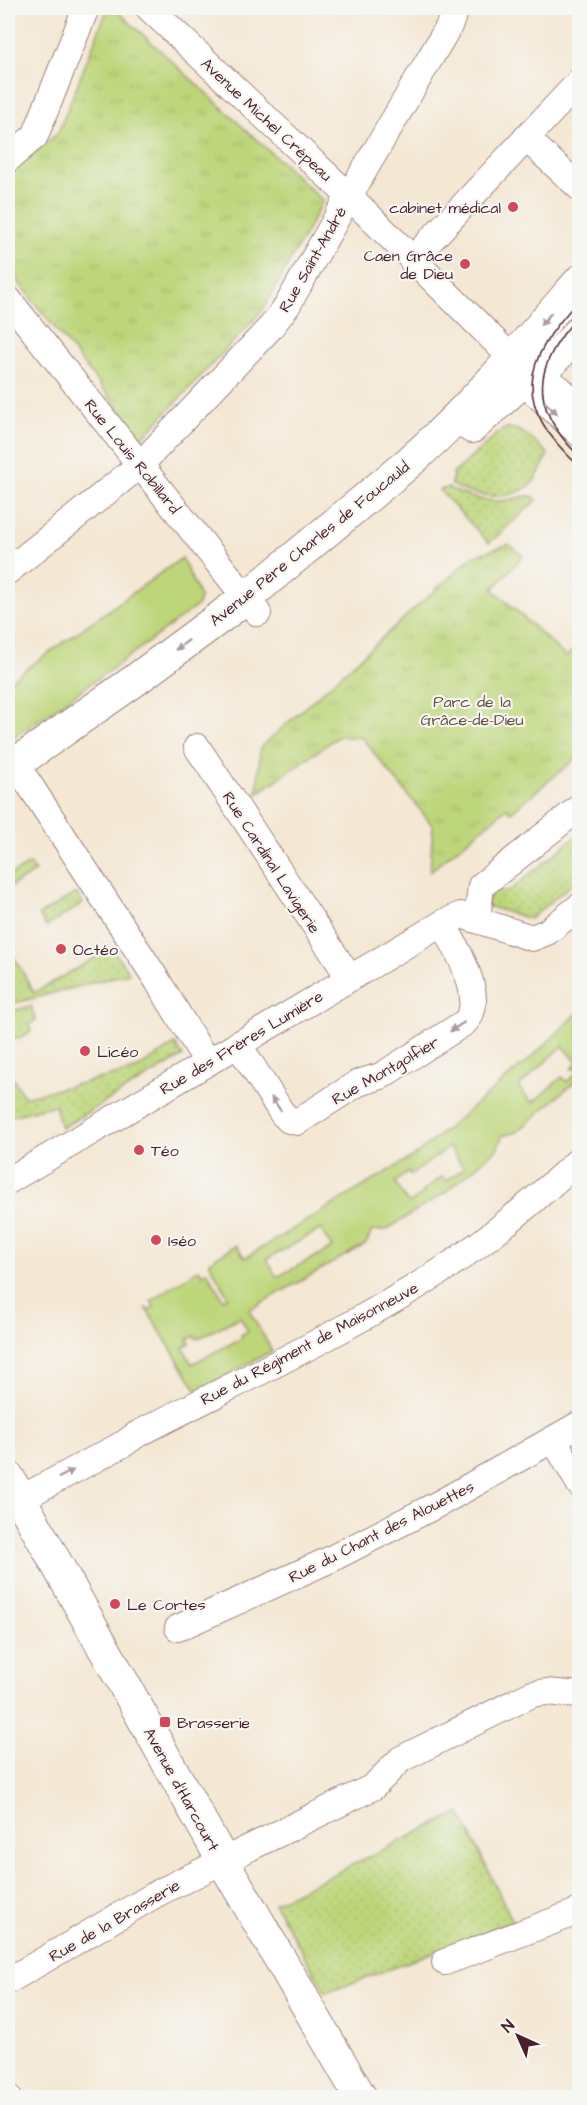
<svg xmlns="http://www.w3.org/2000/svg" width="587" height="2105" viewBox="0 0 587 2105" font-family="'Architects Daughter',sans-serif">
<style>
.grass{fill:url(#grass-dots);stroke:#847a52;stroke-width:1.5}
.park{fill:url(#park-tufts);stroke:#847a52;stroke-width:1.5}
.garden{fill:#bed67a;stroke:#847a52;stroke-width:1.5;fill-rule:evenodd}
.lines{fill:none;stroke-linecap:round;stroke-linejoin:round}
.minor-casing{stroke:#9f837f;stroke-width:28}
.major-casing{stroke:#9f837f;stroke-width:34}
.minor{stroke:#fff;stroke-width:26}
.major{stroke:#fff;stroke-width:32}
.tram{stroke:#4a1f2b;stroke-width:1.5}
.oneway{fill:#ae9aa0}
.poi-dot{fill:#d1495b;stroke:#f6f6f2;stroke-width:2}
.labels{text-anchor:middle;stroke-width:4.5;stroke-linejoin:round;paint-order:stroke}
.street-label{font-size:16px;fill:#4a1f2b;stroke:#f6f6f2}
.poi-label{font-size:16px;fill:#4a1f2b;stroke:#f6f6f2;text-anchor:start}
.park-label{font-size:16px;fill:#674d3f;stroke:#f6f6f2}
</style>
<defs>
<pattern id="grass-dots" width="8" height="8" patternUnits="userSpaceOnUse" patternTransform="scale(1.5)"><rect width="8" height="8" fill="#bed67a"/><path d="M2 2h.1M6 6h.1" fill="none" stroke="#a5b76a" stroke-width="1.8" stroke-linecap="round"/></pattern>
<pattern id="park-tufts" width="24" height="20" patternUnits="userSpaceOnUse" patternTransform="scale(1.5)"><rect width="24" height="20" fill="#bed67a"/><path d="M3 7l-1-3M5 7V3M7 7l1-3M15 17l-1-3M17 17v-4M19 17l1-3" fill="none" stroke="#a5b76a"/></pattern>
</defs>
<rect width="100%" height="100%" fill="#f6f6f2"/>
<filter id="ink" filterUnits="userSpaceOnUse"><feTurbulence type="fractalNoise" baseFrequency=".0167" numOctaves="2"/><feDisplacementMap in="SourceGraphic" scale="12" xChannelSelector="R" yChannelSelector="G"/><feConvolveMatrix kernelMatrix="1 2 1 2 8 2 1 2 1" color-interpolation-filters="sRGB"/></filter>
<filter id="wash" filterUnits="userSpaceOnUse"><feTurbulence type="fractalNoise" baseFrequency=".008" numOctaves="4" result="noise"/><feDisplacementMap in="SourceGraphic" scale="24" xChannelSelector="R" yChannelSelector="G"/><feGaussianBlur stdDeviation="1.35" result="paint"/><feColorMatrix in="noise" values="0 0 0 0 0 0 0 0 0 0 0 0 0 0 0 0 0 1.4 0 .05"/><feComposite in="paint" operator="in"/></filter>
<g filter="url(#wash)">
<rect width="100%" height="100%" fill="#f4e7d3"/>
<g class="grass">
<path d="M507 428C525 429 535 442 548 454 543 464 538 479 529 486 508 502 472 497 451 484L453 474 499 432Z"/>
<path d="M448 488C465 495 481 502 500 501 511 501 521 495 533 496L537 500 489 543 439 490Z"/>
<path d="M579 834V878L530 919 487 906 492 889 508 892Z"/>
<path d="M76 893 83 903 46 927 39 915Z"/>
<path d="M8 934 15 946 10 949 34 993 112 948 129 973 8 1005Z"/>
<path d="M31 1006 36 1020 29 1025 31 1031 16 1040 11 1033 8 1035V1012Z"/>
<path d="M175 1044 183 1056 61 1128 55 1105 8 1117V1070L24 1097 135 1070Z"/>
<path d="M460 1812 513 1922 326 1993 274 1903Z"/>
</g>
<g class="park">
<path d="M108 8H114L323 201 263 310 142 438 8 269V175L58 133Z"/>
<path d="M509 544 523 556 493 589 566 657 572 651 579 657V756L511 812 507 808 430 871 433 826 362 738 339 736 257 794 260 748 472 557Z"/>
</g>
<g class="garden">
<path d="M182 558 200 597 198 605 113 668 8 741V682Z"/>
<path d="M30 864 35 872 8 888V876Z"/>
<path d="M579 1012V1078L517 1132 502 1136 497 1149 445 1193 386 1230 372 1231 366 1244 249 1310 272 1351 197 1391 145 1307 148 1311 154 1307 151 1301 199 1269 202 1274 207 1271 223 1299 228 1297 209 1262 236 1245 245 1258 417 1154 532 1057ZM563 1046 578 1063 571 1069 575 1068 577 1072 567 1082 562 1077 532 1103 518 1087ZM449 1147 464 1168 446 1181 442 1177 423 1191 424 1193 410 1203 407 1202 395 1182 409 1172 411 1175ZM321 1229 332 1248 277 1277 267 1259ZM240 1317 248 1331 241 1335 242 1338 192 1364 183 1347 190 1343 188 1339 195 1336 197 1339Z"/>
</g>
</g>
<g filter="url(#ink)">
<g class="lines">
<g class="minor-casing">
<g id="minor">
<path d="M149 8 349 196 512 358 560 389 580 408"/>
<path d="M526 138 580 188"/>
<path d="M8 159 35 136 86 8"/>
<path d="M412 260 580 81"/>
<path d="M8 299 258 613"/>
<path d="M520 374 533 391 580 434"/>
<path d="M8 571 140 465 270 328 287 306 349 196 449 26 456 8"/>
<path d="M197 747 349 977"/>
<path d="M16 764 157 980 207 1062"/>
<path d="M477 920 481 886 580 807"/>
<path d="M238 1044 282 1113 289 1120 297 1122 358 1083 381 1076 464 1023C489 1001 455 946 443 923"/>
<path d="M8 1181 443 923 461 915 532 938 547 932 580 906"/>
<path d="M554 1440 580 1485"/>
<path d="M20 1499 125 1443 136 1435C238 1382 344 1333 441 1271 491 1238 536 1199 580 1159"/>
<path d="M178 1628 329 1560 442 1502 580 1424"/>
<path d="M445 1962 580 1911"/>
<path d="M8 1981 158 1893 373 1787 401 1759 532 1694 546 1692 580 1695"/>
<path d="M8 2097V2098"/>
</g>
</g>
<g class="major-casing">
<g id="major">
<path d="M472 427 524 380 537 376 580 332"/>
<path d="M8 769 134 681 246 598 406 465C469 410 525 344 580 281"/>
<path d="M8 1477 223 1861 361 2098"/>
</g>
</g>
<use href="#minor" class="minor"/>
<use href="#major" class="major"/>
<g class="tram">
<path d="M580 299C520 363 512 405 580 467"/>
<path d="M577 454C527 404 534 364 580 314"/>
</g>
</g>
<defs><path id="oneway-solid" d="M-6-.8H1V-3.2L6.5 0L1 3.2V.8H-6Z" transform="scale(1.5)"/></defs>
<g class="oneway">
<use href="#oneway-solid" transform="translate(546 319) rotate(132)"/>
<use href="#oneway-solid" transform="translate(551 408) rotate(43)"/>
<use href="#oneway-solid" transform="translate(182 645) rotate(144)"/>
<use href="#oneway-solid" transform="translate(457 1027) rotate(147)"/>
<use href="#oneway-solid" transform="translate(276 1104) rotate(-125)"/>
<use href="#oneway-solid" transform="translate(66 1474) rotate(-28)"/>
</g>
</g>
<g class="poi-dot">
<circle cx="513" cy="207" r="6"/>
<circle cx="465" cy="264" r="6"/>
<circle cx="61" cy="949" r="6"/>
<circle cx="85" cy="1051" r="6"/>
<circle cx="139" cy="1150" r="6"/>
<circle cx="156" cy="1240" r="6"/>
<circle cx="115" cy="1604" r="6"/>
<rect x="159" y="1716" width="12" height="12" rx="3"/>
</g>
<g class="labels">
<g class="street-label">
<text transform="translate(267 119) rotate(43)" y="6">Avenue Michel Crépeau</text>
<text transform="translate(312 259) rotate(-60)" y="6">Rue Saint-André</text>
<text transform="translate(133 456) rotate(51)" y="6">Rue Louis Robillard</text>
<text transform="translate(309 543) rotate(-39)" y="6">Avenue Père Charles de Foucauld</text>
<text transform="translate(272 862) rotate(57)" y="6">Rue Cardinal Lavigerie</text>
<text transform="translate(241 1042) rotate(-31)" y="6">Rue des Frères Lumière</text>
<text transform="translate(385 1070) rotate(-30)" y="6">Rue Montgolfier</text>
<text transform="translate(309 1343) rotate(-28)" y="6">Rue du Régiment de Maisonneuve</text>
<text transform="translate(381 1531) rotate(-27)" y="6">Rue du Chant des Alouettes</text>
<text transform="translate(182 1789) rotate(61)" y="6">Avenue d'Harcourt</text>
<text transform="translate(114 1920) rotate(-30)" y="6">Rue de la Brasserie</text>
</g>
<g class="poi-label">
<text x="501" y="213" text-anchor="end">cabinet médical</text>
<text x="453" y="261" text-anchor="end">Caen Grâce<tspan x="453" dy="18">de Dieu</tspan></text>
<text x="73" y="955">Octéo</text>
<text x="97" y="1057">Licéo</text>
<text x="151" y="1156">Téo</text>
<text x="168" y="1246">Iséo</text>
<text x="127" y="1610">Le Cortes</text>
<text x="177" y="1728">Brasserie</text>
</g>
<g class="park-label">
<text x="472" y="707">Parc de la<tspan x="472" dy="18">Grâce-de-Dieu</tspan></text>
</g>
</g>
<rect width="587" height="2105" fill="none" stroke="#f6f6f2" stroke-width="30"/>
<g transform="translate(518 2036) rotate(315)" stroke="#f6f6f2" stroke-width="4.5" paint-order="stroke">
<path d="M0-4.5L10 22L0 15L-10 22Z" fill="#4a1f2b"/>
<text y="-9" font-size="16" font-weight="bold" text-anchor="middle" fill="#4a1f2b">N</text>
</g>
</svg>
